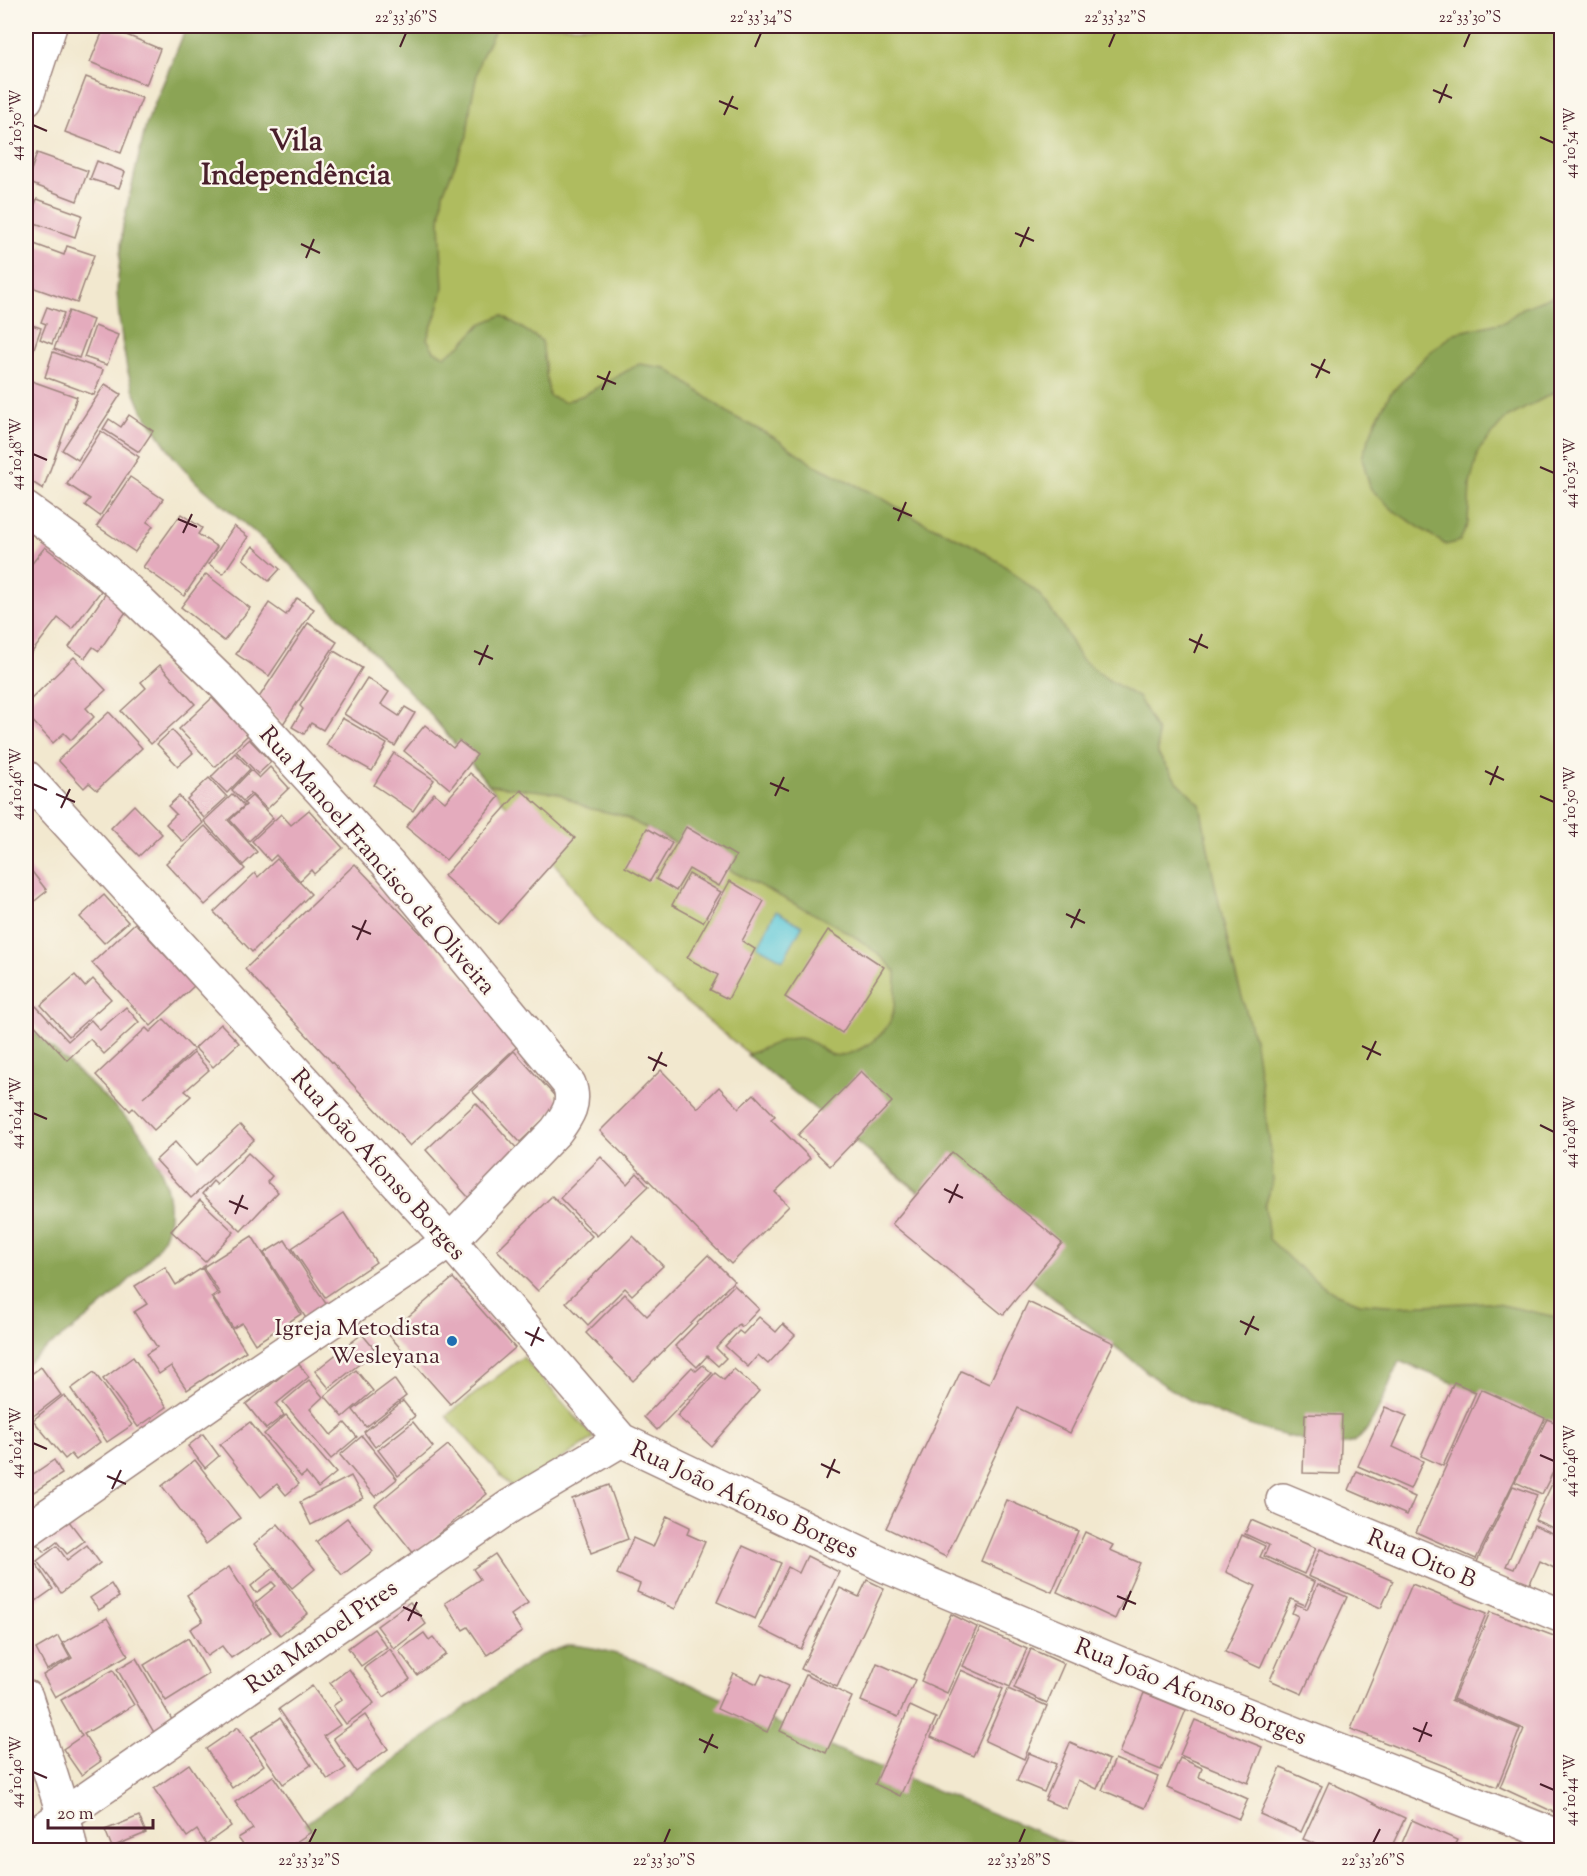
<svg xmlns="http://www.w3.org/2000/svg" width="1587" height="1876" viewBox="0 0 1587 1876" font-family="'Sorts Mill Goudy',serif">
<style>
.green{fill:#afbc5e;stroke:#7c6e44;stroke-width:1.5}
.forest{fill:#8ba455;stroke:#6a6240;stroke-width:1.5}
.water{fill:#5dc8d7;stroke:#547481;stroke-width:1.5}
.building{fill:#e4abbd}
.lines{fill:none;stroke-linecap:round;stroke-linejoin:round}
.minor-casing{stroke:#9e847d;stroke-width:36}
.minor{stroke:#fff;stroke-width:33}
.ticks{fill:none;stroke:#4a1f2b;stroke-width:2}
.poi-dot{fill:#1f6fb2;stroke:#fbf7ec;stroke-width:2}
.labels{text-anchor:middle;stroke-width:5;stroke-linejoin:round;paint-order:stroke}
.street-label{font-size:24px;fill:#4a1f2b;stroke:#fbf7ec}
.poi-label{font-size:24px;fill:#4a1f2b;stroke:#fbf7ec;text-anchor:end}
.district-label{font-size:30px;font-weight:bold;fill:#4a1f2b;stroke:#fbf7ec}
.neatline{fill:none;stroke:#4a1f2b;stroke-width:2}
.ticks-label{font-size:15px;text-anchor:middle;fill:#4a1f2b}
</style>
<rect width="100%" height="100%" fill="#fbf7ec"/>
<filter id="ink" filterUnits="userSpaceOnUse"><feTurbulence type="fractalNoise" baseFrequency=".0167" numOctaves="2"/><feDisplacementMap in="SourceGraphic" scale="12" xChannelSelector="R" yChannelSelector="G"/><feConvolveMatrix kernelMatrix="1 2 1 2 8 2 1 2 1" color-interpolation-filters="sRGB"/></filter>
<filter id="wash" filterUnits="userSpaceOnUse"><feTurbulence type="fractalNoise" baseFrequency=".008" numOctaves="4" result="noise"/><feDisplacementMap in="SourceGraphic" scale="24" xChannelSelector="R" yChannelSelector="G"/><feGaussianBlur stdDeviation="1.35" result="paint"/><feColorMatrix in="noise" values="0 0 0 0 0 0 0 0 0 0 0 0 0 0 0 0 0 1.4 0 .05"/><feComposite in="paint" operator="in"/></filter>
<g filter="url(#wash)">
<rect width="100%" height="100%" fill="#f2e8cf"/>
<g class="green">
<path d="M187 26H1561V1426L1399 1361C1388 1382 1376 1429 1355 1441 1344 1446 1330 1442 1318 1440 1261 1433 1208 1415 1160 1382L904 1181 634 960 593 916 563 874 425 708 281 555 196 482 173 456 142 410 134 391 123 348 117 291 123 225 146 125Z"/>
<path d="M523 1357 594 1438 514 1490 446 1416Z"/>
</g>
<g class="forest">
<path d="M187 26H497L480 60 471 103 467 136 443 193 440 221 443 288 438 309 427 339 434 351 445 356 462 344 481 324 502 315 542 341 549 396 564 402 584 395 639 364 666 368 733 416 775 438 815 465 880 497 917 519 970 544 1001 563 1039 594 1061 624 1080 658 1107 679 1139 698 1157 732 1158 754 1175 779 1200 804 1214 880 1233 965 1255 1043 1270 1146 1273 1180 1265 1206 1269 1239 1295 1264 1332 1292 1360 1303 1400 1306 1488 1302 1561 1318V1426L1399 1361C1390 1381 1374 1430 1355 1441 1339 1449 1316 1443 1300 1439 1249 1428 1203 1411 1160 1382L747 1055C763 1049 783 1037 800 1038 813 1039 822 1052 833 1055 841 1057 854 1052 860 1049 897 1030 895 1010 896 972 868 939 827 921 789 901 733 871 677 844 620 815L587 808 558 793 489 785 425 708 281 555 196 482 173 456 142 410 134 391 127 369 119 319 117 291 123 225 146 125Z"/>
<path d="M1561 293V389L1505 419 1479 450 1470 484 1468 523 1460 541 1446 545 1394 511 1370 488 1362 457 1376 420 1390 394 1429 353 1455 333 1504 322 1523 308Z"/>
<path d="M26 1025C57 1052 87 1080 117 1109 125 1117 135 1126 142 1135 164 1168 183 1215 156 1250 134 1278 105 1304 77 1326 60 1339 41 1350 26 1365Z"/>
<path d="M570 1645C593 1646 614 1653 635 1660L862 1760 1065 1843 1091 1850H269L519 1669 540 1656Z"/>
</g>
<path class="water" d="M776 911 802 926 783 960 757 946Z"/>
<g id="blocks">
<g class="building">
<path d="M105 26 160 49 146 85 90 62Z"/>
<path d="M86 77 142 98 121 153 65 132Z"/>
<path d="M37 153 88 171 77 201 27 182Z"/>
<path d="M97 161 125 172 119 188 90 179Z"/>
<path d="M37 199 82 215 75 237 29 221Z"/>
<path d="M26 241 64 255 67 246 94 255 77 303 26 285Z"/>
<path d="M47 307 64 313 52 344 40 339 46 324 41 322Z"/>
<path d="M69 311 93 320 79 358 54 349Z"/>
<path d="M26 323 41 328 26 371Z"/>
<path d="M95 326 118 335 107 365 84 357Z"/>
<path d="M53 352 103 370 94 395 45 377Z"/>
<path d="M26 379 77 397 43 489 26 478Z"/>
<path d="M105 384 121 394 78 460 62 450Z"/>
<path d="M129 415 153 431 139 452 103 429 109 419 121 427Z"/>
<path d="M101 431 139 457 100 516 85 505 90 499 67 484Z"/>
<path d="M130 477 163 499 147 522 153 526 135 552 97 526Z"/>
<path d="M181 514 202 528 198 534 217 547 184 596 143 567Z"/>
<path d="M234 526 248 537 223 574 209 564Z"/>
<path d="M253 546 280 569 269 581 243 559Z"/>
<path d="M45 547 101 591 72 629 58 618 26 660V571Z"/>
<path d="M206 574 250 608 224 641 181 607Z"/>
<path d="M108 590 130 606 99 651 93 647 85 658 69 647Z"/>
<path d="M297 598 314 609 269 676 236 654 269 603 286 615Z"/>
<path d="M308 623 337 642 283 724 258 699Z"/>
<path d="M334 651 362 668 323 730 311 723 304 734 292 727 303 709 300 706Z"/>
<path d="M74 657 106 690 86 708 94 717 71 740 64 733 53 743 26 714V704Z"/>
<path d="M160 665 195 704 151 744 121 711 146 688 141 682Z"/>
<path d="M367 678 389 692 381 704 399 716 405 707 415 713 395 746 344 714Z"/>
<path d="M212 698 248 735 215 767 179 729Z"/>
<path d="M109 712 142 748 97 790 89 783 84 788 58 760Z"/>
<path d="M342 718 387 744 372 771 326 745Z"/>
<path d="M425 725 453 748 459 741 477 755 450 789 404 751Z"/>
<path d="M172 730 193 753 178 766 157 744Z"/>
<path d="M249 739 271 762 258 774 236 751Z"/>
<path d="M235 753 250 769 227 793 211 777Z"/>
<path d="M394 753 434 780 413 811 374 785Z"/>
<path d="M270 767 289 788 267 809 249 792 251 794 243 801 232 790 251 770 259 778Z"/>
<path d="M470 773 499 797 446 860 406 827 434 793 445 802Z"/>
<path d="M209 778 227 797 204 818 187 799Z"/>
<path d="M521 790 575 838 498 924 444 876Z"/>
<path d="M233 794 244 806 228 820 257 852 243 865 204 821Z"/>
<path d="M179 796 203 823 183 842 166 824 176 814 168 806Z"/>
<path d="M252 796 273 818 249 841 230 820 246 805 244 803Z"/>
<path d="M134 805 162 834 139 856 111 828Z"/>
<path d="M309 810 343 848 314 874 311 870 300 881 276 855 270 861 252 841 281 814 291 825Z"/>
<path d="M205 826 245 869 205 905 166 863Z"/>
<path d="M686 827 736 856 719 886 689 869 676 891 656 879Z"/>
<path d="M647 828 672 843 650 881 625 867Z"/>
<path d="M277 859 311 894 252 952 214 912 255 873 258 877Z"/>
<path d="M26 864 47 891 26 908Z"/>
<path d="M355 864 523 1041 410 1146 245 969Z"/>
<path d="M689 874 721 892 703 922 672 905Z"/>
<path d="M730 881 764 901 742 941 755 949 728 999 710 990 718 975 687 958Z"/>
<path d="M104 895 128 922 104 943 80 917Z"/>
<path d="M135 923 194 986 151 1026 92 963Z"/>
<path d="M828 930 884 967 842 1033 785 997Z"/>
<path d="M75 975 85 987 93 979 111 999 69 1036 41 1005Z"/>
<path d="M36 1006 68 1041 91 1020 100 1030 126 1007 139 1022 104 1054 90 1039 67 1060 26 1016Z"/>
<path d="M164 1019 194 1050 143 1098 194 1053 209 1070 185 1091 191 1096 154 1130 133 1108 130 1111 96 1075 146 1028 150 1032Z"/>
<path d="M221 1024 239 1043 213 1067 195 1048Z"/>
<path d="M514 1051 561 1103 520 1142 472 1091Z"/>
<path d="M661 1070 698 1108 719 1087 739 1108 754 1094 775 1116 771 1119 810 1158 775 1192 789 1206 731 1264 600 1131Z"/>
<path d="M861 1071 892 1102 830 1166 798 1135Z"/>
<path d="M476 1103 520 1152 469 1198 426 1150Z"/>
<path d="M240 1125 254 1140 191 1198 156 1160 175 1142 196 1166Z"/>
<path d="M952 1152 1062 1243 1003 1315 892 1224Z"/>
<path d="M248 1153 272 1176 267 1182 278 1192 241 1231 202 1194 213 1181 217 1185Z"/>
<path d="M601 1157 627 1184 637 1173 649 1186 597 1236 560 1198Z"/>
<path d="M552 1196 592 1236 538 1291 497 1250Z"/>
<path d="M200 1200 234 1232 205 1262 171 1231Z"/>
<path d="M344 1213 376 1262 325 1297 292 1248Z"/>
<path d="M252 1236 301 1314 255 1344 242 1323 233 1328 213 1298 220 1294 203 1267Z"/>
<path d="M633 1236 663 1266 632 1295 625 1288 588 1325 566 1302Z"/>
<path d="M285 1240 330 1310 309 1323 264 1253Z"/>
<path d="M708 1255 734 1281 633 1381 586 1333 625 1294 647 1316Z"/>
<path d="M165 1267 176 1285 202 1268 217 1293 211 1297 246 1351 187 1390 171 1366 159 1374 146 1354 157 1347 134 1312 147 1304 135 1286Z"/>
<path d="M453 1278 515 1348 450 1404 388 1334Z"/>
<path d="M734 1285 759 1309 742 1327 739 1324 716 1348 726 1358 718 1366 707 1356 697 1367 675 1346Z"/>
<path d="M1028 1302 1114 1343 1070 1433 1018 1408 946 1557 886 1528 961 1371 989 1384Z"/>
<path d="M759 1317 776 1332 783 1324 795 1335 768 1364 758 1355 748 1367 725 1346 739 1331 743 1334Z"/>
<path d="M362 1334 376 1351 329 1388 315 1371Z"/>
<path d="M133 1357 167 1407 138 1427 103 1379Z"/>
<path d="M298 1363 309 1377 276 1404 284 1415 266 1429 246 1404Z"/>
<path d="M703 1365 712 1373 657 1430 644 1417 692 1367 696 1371Z"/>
<path d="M41 1367 61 1395 32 1417 26 1409V1378Z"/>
<path d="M734 1369 759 1391 711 1446 677 1416 715 1373 724 1380Z"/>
<path d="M356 1370 373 1391 343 1417 325 1396Z"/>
<path d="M94 1372 132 1425 107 1442 71 1389Z"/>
<path d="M394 1379 406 1396 366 1427 353 1410Z"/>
<path d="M309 1380 323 1397 310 1409 331 1435 345 1423 357 1437 331 1459 283 1402Z"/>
<path d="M1454 1382 1476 1392 1443 1466 1421 1456Z"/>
<path d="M1481 1389 1545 1418 1476 1559 1416 1532Z"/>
<path d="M64 1395 100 1442 76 1460 71 1454 65 1459 33 1420Z"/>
<path d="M403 1401 415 1416 375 1447 364 1432Z"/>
<path d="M1385 1407 1407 1416 1393 1447 1423 1461 1410 1489 1358 1466Z"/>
<path d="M1305 1414 1342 1415 1340 1474 1303 1473Z"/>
<path d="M286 1415 336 1473 318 1488 306 1473 301 1477 264 1434Z"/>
<path d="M1547 1419 1562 1425V1454L1542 1494 1515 1482Z"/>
<path d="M250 1422 299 1484 286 1495 277 1484 261 1497 220 1445Z"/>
<path d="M413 1422 433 1447 398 1476 378 1450Z"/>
<path d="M203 1434 219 1456 205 1468 188 1446Z"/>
<path d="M362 1436 397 1479 375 1497 340 1455Z"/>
<path d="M448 1445 487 1494 414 1554 375 1505Z"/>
<path d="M54 1460 62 1474 26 1497V1479Z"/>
<path d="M195 1460 240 1518 206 1544 162 1486Z"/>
<path d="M1562 1463V1532L1535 1520Z"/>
<path d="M1357 1471 1415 1497 1407 1515 1349 1490Z"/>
<path d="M351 1476 363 1498 311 1525 300 1502Z"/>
<path d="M609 1485 628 1539 591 1553 572 1499Z"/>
<path d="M1513 1486 1537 1495 1506 1566 1514 1569 1534 1525 1562 1537V1551L1554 1568 1540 1561 1527 1590 1503 1574 1477 1562Z"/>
<path d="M1007 1500 1078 1531 1052 1592 981 1561Z"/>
<path d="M667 1516 690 1527 687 1534 705 1542 675 1609 637 1592 640 1584 617 1574 633 1538 653 1547Z"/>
<path d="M347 1518 373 1551 342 1575 316 1542Z"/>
<path d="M68 1520 84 1541 67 1554 57 1542 44 1552 37 1544Z"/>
<path d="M1251 1520 1316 1548 1304 1574 1264 1556 1269 1545 1245 1534Z"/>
<path d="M278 1524 315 1569 292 1588 254 1544Z"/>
<path d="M1085 1532 1113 1545 1110 1550 1140 1563 1115 1619 1057 1592Z"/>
<path d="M1242 1535 1265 1546 1260 1557 1315 1582 1305 1605 1291 1599 1260 1668 1225 1652 1256 1586 1226 1572Z"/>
<path d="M87 1545 100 1563 61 1593 37 1561 57 1546 67 1560Z"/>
<path d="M743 1546 781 1563 755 1619 717 1602Z"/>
<path d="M26 1549 53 1589 26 1608Z"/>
<path d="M1320 1549 1393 1581 1381 1608 1308 1576Z"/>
<path d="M495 1554 528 1603 511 1615 522 1632 487 1655 468 1627 463 1630 445 1603 480 1579 473 1569Z"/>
<path d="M807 1556 839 1572 801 1649 759 1628 788 1567 799 1573Z"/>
<path d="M229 1567 271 1632 231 1658 222 1646 207 1656 190 1629 203 1621 187 1595Z"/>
<path d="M274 1568 308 1613 280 1635 255 1603 276 1586 272 1582 256 1593 251 1586Z"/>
<path d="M867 1580 884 1588 837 1687 801 1669 840 1588 859 1597Z"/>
<path d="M111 1584 119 1597 99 1610 90 1598Z"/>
<path d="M1318 1584 1347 1597 1302 1694 1270 1680 1298 1616 1292 1613 1296 1604 1307 1609Z"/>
<path d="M1412 1584 1486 1614 1451 1700 1520 1729 1497 1787 1351 1729Z"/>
<path d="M410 1602 426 1624 394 1649 377 1626Z"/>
<path d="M1490 1612 1562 1639V1816L1500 1787 1524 1729 1453 1699Z"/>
<path d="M951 1614 977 1627 947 1693 921 1681Z"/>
<path d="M107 1618 128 1655 55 1697 43 1675 72 1658 63 1643Z"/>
<path d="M980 1628 1027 1649 1010 1687 963 1666Z"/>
<path d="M374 1629 387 1647 361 1666 348 1648Z"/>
<path d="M424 1633 429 1640 433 1637 446 1654 417 1675 399 1651Z"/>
<path d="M58 1636 70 1658 47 1670 36 1649Z"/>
<path d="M188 1638 209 1674 166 1701 144 1665Z"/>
<path d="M390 1649 410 1679 384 1697 364 1668Z"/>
<path d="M1031 1649 1064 1664 1047 1703 1014 1688Z"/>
<path d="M136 1658 175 1725 156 1736 117 1669Z"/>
<path d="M877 1663 915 1680 898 1717 861 1701Z"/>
<path d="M349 1669 374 1703 346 1724 333 1706 342 1699 330 1683Z"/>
<path d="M113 1670 134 1705 84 1734 101 1761 81 1775 63 1749 82 1736 61 1700Z"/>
<path d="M961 1670 1003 1689 973 1756 931 1737Z"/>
<path d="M733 1673 757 1684 762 1674 788 1686 767 1732 717 1709Z"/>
<path d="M806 1675 852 1697 826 1753 780 1731Z"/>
<path d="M312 1686 340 1725 324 1736 346 1768 328 1780 279 1709Z"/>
<path d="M1008 1689 1047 1706 1024 1759 985 1741Z"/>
<path d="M1144 1693 1186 1710 1161 1770 1119 1753Z"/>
<path d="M910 1706 936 1718 900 1796 875 1784Z"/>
<path d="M365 1715 388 1749 356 1772 333 1738Z"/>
<path d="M280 1718 311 1765 283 1784 251 1737Z"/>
<path d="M1195 1720 1262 1747 1248 1783 1180 1755Z"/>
<path d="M238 1727 264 1765 232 1788 206 1749Z"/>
<path d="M1070 1743 1109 1760 1097 1789 1078 1780 1066 1809 1045 1800Z"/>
<path d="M1029 1753 1056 1764 1044 1792 1017 1781Z"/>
<path d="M1180 1758 1202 1768 1199 1777 1248 1799 1239 1819 1167 1788Z"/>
<path d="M1115 1759 1158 1777 1145 1808 1102 1790Z"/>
<path d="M189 1764 231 1826 206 1844 197 1830 187 1837 154 1789Z"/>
<path d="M1281 1768 1322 1786 1301 1832 1260 1814Z"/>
<path d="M273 1776 311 1832 284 1850H247L238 1838 253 1829 235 1802Z"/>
<path d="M1329 1782 1405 1818 1390 1850H1331L1303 1839Z"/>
<path d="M139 1816 146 1833 112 1847 105 1830Z"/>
<path d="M1412 1820 1457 1840 1452 1850H1399Z"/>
</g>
</g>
</g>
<g filter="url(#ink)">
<use href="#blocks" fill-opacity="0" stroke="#9e847d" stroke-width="1.5"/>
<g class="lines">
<g class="minor-casing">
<g id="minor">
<path d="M26 99 50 26"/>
<path d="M26 509 73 543 128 591 224 684 388 864 569 1084C576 1103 568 1115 556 1131L450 1241 211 1402 26 1531"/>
<path d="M26 777 450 1241 621 1440 888 1567 1176 1687 1562 1838"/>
<path d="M1283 1500 1562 1616"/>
<path d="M26 1697 63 1813 71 1850"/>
<path d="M26 1841 510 1506 621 1440"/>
</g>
</g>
<use href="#minor" class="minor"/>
</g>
</g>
<path class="ticks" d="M400 47 406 33M755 47 761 33M1109 47 1115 33M1464 47 1470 33M1433 90 1452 98M719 101 738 109M1439 103 1447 84M724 115 733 96M33 125 47 131M1540 137 1554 143M1015 233 1034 241M301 244 320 253M1020 247 1029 227M306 258 314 239M1311 364 1330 373M597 376 616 384M1316 378 1325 359M602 390 610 371M33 454 47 460M1540 467 1554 473M893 508 912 516M178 519 197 527M898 521 906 502M183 533 192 514M1189 639 1208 648M474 651 493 659M1194 653 1202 634M479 665 488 645M1485 771 1504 780M770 783 789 791M33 784 47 790M1490 785 1498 766M56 794 75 802M775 796 784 777M1540 796 1554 802M61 808 70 789M1066 914 1085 923M352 926 371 934M1071 928 1080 909M357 940 366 920M1362 1046 1381 1055M648 1057 667 1066M1367 1060 1376 1041M653 1071 662 1052M33 1113 47 1119M1540 1125 1554 1132M944 1189 963 1198M229 1201 248 1209M949 1203 958 1184M235 1214 243 1195M1240 1321 1259 1330M525 1332 544 1341M1245 1335 1254 1316M531 1346 539 1327M33 1443 47 1449M1540 1455 1554 1461M821 1464 840 1473M107 1476 126 1484M827 1478 835 1459M112 1489 121 1470M1117 1596 1136 1604M403 1607 422 1616M1123 1610 1131 1591M408 1621 417 1602M1413 1728 1432 1736M699 1739 718 1748M1419 1742 1427 1722M704 1753 713 1734M33 1772 47 1778M1540 1784 1554 1790M309 1843 316 1829M664 1843 670 1829M1019 1843 1025 1829M1373 1843 1380 1829"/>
<circle class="poi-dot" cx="452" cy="1341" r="6"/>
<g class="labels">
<g class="street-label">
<text transform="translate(378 860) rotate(49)" y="8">Rua Manoel Francisco de Oliveira</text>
<text transform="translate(379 1164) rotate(48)" y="8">Rua João Afonso Borges</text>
<text transform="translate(745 1499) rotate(25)" y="8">Rua João Afonso Borges</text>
<text transform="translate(1422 1558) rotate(23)" y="8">Rua Oito B</text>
<text transform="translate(321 1636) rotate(-35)" y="8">Rua Manoel Pires</text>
<text transform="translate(1191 1691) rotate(22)" y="8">Rua João Afonso Borges</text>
</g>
<g class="poi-label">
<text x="440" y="1335">Igreja Metodista<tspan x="440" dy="28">Wesleyana</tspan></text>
</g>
<g class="district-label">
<text x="296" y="150">Vila<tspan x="296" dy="34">Independência</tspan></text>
</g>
</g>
<rect width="1587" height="1876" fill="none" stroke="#fbf7ec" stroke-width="66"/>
<path d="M48 1819v9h105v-9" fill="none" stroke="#4a1f2b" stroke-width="3"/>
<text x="57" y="1819" font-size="18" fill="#4a1f2b" stroke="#fbf7ec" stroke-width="4.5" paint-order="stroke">20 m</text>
<rect x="33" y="33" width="1521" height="1810" class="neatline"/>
<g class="ticks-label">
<text x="406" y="22">22°33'36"S</text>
<text x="761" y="22">22°33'34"S</text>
<text x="1115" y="22">22°33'32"S</text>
<text x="1470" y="22">22°33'30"S</text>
<text transform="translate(16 125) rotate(-90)" y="5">44°10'50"W</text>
<text transform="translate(1570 143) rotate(-90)" y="5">44°10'54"W</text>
<text transform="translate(16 454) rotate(-90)" y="5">44°10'48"W</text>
<text transform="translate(1570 473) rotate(-90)" y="5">44°10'52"W</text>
<text transform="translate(16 784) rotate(-90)" y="5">44°10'46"W</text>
<text transform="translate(1570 802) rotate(-90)" y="5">44°10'50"W</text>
<text transform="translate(16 1113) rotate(-90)" y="5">44°10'44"W</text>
<text transform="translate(1570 1132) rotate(-90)" y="5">44°10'48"W</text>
<text transform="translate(16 1443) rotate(-90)" y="5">44°10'42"W</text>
<text transform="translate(1570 1461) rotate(-90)" y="5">44°10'46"W</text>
<text transform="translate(16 1772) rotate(-90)" y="5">44°10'40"W</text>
<text transform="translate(1570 1790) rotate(-90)" y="5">44°10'44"W</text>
<text x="309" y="1865">22°33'32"S</text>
<text x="664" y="1865">22°33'30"S</text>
<text x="1019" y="1865">22°33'28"S</text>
<text x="1373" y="1865">22°33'26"S</text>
</g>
</svg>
